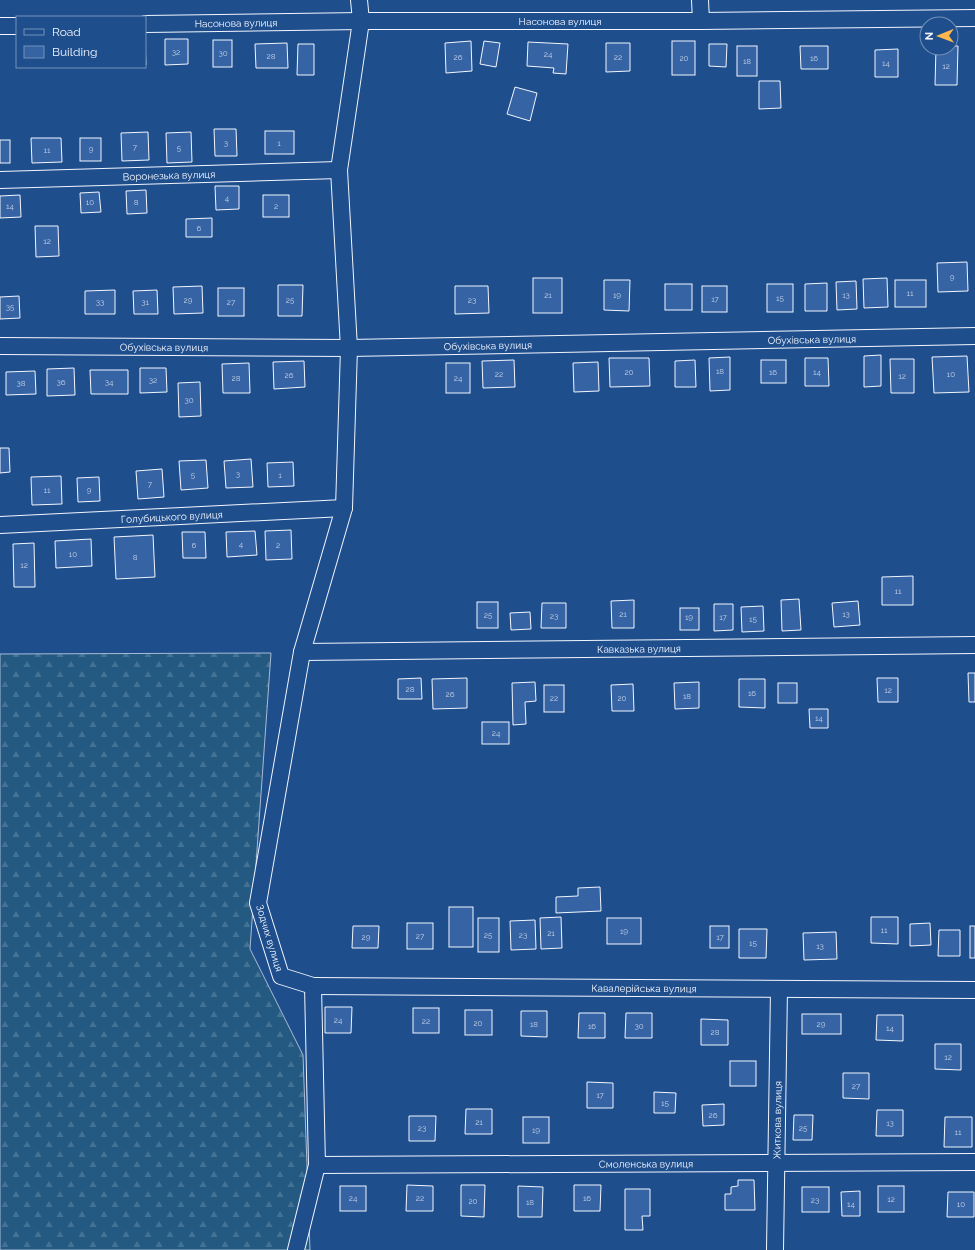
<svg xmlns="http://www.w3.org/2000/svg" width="975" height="1250" viewBox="0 0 975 1250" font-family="Raleway,sans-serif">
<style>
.forest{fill:url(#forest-firs);stroke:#a8bbd7}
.building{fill:#3563a3;stroke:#f2f6ff}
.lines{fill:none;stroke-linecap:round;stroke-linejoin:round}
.minor-casing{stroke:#f2f6ff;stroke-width:18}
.minor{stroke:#1f4e8c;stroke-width:16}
.labels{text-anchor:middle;stroke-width:3;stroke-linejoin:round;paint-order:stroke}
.number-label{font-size:8px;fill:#c3d1e8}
.street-label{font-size:10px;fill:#f2f6ff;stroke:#1f4e8c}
</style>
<defs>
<pattern id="forest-firs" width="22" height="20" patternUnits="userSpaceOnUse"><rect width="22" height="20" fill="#245a82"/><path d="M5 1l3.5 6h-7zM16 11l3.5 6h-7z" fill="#447295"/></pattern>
</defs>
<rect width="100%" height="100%" fill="#1f4e8c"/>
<path class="forest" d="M271 653 250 949 303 1055 310 1250H0V654Z"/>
<g class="building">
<path d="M165 39H188V64L165 65Z"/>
<path d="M145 40 146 65H145Z"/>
<rect x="213" y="40" width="19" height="27"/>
<path d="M471 41 472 71 446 73 445 43Z"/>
<path d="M484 41 500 43 496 67 480 64Z"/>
<rect x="672" y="41" width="23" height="34"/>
<path d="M528 42 568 44 566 74 553 73 554 68 527 66Z"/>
<path d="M287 43 288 68H256L255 44Z"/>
<path d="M606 43H630V71L606 72Z"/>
<path d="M298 44H314V75H297Z"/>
<path d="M709 44H727L726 67 709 66Z"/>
<rect x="737" y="46" width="20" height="30"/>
<path d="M800 46H828V69H801Z"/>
<path d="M951 46H958L957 85H935L936 48H951Z"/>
<path d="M898 49V77H875V50Z"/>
<path d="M759 81H780L781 108 759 109Z"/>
<path d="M515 87 537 93 530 121 507 114Z"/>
<path d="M214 129H236L237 156H215Z"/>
<rect x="265" y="131" width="29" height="23"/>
<path d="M148 132 149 160 122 161 121 133Z"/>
<path d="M191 132 192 162 167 163 166 133Z"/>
<path d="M31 138H61L62 162 32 163Z"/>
<rect x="80" y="138" width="21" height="23"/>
<rect x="0" y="140" width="10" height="23"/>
<path d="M215 186H239V209L216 210Z"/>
<path d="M146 190 147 213 127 214 126 191Z"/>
<path d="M99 192 101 212 81 213 80 193Z"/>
<path d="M20 195 21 217 0 218V196Z"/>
<rect x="263" y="195" width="26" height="22"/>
<path d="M212 218V237H186V219Z"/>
<path d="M35 226H58L59 256 36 257Z"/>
<path d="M967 262 968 291 938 292 937 263Z"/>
<rect x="533" y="278" width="29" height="35"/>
<path d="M887 278 888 307 864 308 863 279Z"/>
<path d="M604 280H630L629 311 604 310Z"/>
<rect x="895" y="280" width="31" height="27"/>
<path d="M856 281 857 309 837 310 836 282Z"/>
<path d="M827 283V311H805V284Z"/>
<rect x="665" y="284" width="27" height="26"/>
<rect x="767" y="284" width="26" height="28"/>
<path d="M278 285H303L302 316H278Z"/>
<path d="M202 286 203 313 174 314 173 287Z"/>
<path d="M455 286H488L489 313 455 314Z"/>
<rect x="702" y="286" width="25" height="26"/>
<rect x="218" y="288" width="26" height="28"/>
<path d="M115 290V314H85V291Z"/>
<path d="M157 290 158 314H134L133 291Z"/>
<path d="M19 296 20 318 0 319V297Z"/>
<path d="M881 355V386L864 387V356Z"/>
<path d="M967 356 969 392 934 393 932 357Z"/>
<path d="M730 357V390L710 391 709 358Z"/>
<path d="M609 358H649L650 386 610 387Z"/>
<path d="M805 358H828L829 386H805Z"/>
<path d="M890 359H914V393H891Z"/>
<path d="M514 360 515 387 483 388 482 361Z"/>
<path d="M695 360 696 387H675V361Z"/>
<rect x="761" y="360" width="25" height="23"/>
<path d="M304 361 305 387 274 389 273 362Z"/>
<path d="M598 362 599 391 574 392 573 363Z"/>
<path d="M249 363 250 393H223L222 364Z"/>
<rect x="446" y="363" width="24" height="30"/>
<path d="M74 368 75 395 47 396V369Z"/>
<path d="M140 368H166L167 392 140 393Z"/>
<path d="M90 370H128V394H91Z"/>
<path d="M35 371 36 394 6 395V372Z"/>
<path d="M200 382 201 416 179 417 178 383Z"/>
<path d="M0 448H9L10 472 0 473Z"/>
<path d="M251 459 253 487 226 488 224 461Z"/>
<path d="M206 460 208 488 181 490 179 461Z"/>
<path d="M293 462 294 486 268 487 267 463Z"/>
<path d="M162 469 164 497 138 499 136 471Z"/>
<path d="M61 476 62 504 32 505 31 477Z"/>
<path d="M99 477 100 501 78 502 77 478Z"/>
<path d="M291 530 292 559 266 560 265 531Z"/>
<path d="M255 531 257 555 227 557 226 532Z"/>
<path d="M182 532H205L206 558H183Z"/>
<path d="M153 535 155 577 116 579 114 537Z"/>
<path d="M91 539 92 566 56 568 55 541Z"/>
<path d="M34 543 35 587H14L13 544Z"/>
<path d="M913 576V605H882V577Z"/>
<path d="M799 599 801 630 782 631 781 600Z"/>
<path d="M634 600V628H612L611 601Z"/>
<path d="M858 601 860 625 834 627 832 603Z"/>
<rect x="477" y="602" width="21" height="26"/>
<path d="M542 603H566V628H541Z"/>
<path d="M714 604H733V630L714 631Z"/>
<path d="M763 606 764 631 742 632 741 607Z"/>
<rect x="680" y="608" width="19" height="22"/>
<path d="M530 612 531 629 511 630 510 613Z"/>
<path d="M968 673H975V702H969Z"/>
<path d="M421 678 422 699H398V679Z"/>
<path d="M467 678V708L433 709 432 679Z"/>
<path d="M877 678H898V702H878Z"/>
<path d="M739 679H765V708L739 707Z"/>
<path d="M535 682 536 701 525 702 526 724 513 725 512 683Z"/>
<path d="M699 682V708L675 709 674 683Z"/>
<rect x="778" y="683" width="19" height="20"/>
<path d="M633 684 634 711H612L611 685Z"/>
<rect x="544" y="685" width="20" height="27"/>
<path d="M809 709H828V728H810Z"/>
<rect x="482" y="722" width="27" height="22"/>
<path d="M600 887 601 911 556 913V897L578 896V888Z"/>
<rect x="449" y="907" width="24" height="40"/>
<path d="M561 917 562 948 541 949 540 918Z"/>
<path d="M871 917H898V944L871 943Z"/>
<rect x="478" y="918" width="21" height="34"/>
<rect x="607" y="918" width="34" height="26"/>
<path d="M535 920 536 949 511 950 510 921Z"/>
<rect x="407" y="923" width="26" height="26"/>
<path d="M930 923 931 945 910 946V924Z"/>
<path d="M353 926H379L378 948H352Z"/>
<rect x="710" y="926" width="19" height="22"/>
<rect x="970" y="926" width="5" height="32"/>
<path d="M739 929H767L766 958H739Z"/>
<path d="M939 930H960V956H938Z"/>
<path d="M836 932 837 959 804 960 803 933Z"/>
<path d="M325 1007H352L351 1033H325Z"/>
<rect x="413" y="1008" width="26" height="25"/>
<rect x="465" y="1010" width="27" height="25"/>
<path d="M521 1011H547V1037L521 1036Z"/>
<path d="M579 1013H605V1038H578Z"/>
<path d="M626 1013H652V1038H625Z"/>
<rect x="802" y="1014" width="39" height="20"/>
<path d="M877 1015H903V1041L876 1040Z"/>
<path d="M701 1019 728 1020V1045H701Z"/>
<path d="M935 1044H961V1070L935 1069Z"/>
<rect x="730" y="1061" width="26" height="25"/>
<path d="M843 1073H869V1099L843 1098Z"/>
<path d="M587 1082 613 1083V1108H587Z"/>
<path d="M654 1092 676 1093 675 1113H654Z"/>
<path d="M724 1104V1125L703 1126 702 1105Z"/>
<path d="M466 1109H492V1134H465Z"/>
<path d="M877 1110H903V1136H876Z"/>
<path d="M794 1115H813L812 1140H793Z"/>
<path d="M409 1116H436L435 1141H409Z"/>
<rect x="523" y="1117" width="26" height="26"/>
<path d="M945 1117H972V1147H944Z"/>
<path d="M738 1180H754L755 1210H725V1194H731V1187L738 1186Z"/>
<path d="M407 1185 433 1186V1211H406Z"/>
<path d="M461 1185H485L484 1217 461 1216Z"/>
<path d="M574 1185H601L600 1211H574Z"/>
<rect x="340" y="1186" width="26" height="25"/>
<path d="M518 1186 543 1187 542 1217H518Z"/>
<rect x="878" y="1186" width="26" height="26"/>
<rect x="802" y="1187" width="27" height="25"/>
<path d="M625 1189H650V1216H642L643 1230H625Z"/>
<path d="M860 1191V1216H842L841 1192Z"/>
<path d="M948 1192H974V1217H947Z"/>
</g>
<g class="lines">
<g class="minor-casing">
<g id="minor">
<path d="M700 0 701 21"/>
<path id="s1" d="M145 24 361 21H701L975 18"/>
<path d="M0 26H17"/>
<path id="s2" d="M0 180 339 170"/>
<path id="s3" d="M0 346 349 348 975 336"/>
<path id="s4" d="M0 525 344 508"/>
<path id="s5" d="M302 652 975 645"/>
<path id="s6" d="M313 986 975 990"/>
<path id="s7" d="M317 1165 975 1162"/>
<path d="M296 1250 317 1165 313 986 281 976 258 903 302 652 344 508 349 348 339 170 361 21 359 0"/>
<path id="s8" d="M775 1250 779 989"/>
</g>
</g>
<use href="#minor" class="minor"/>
</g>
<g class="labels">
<g class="number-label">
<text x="176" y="55">32</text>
<text x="223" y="56">30</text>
<text x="548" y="57">24</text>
<text x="271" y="59">28</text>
<text x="458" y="60">26</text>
<text x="618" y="60">22</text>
<text x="684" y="61">20</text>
<text x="814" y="61">16</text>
<text x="747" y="64">18</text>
<text x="886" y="66">14</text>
<text x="946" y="69">12</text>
<text x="226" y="146">3</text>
<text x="279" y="146">1</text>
<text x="135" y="150">7</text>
<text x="179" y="151">5</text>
<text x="91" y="152">9</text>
<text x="47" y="153">11</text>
<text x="227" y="201">4</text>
<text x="90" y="205">10</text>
<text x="136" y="205">8</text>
<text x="10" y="209">14</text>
<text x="276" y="209">2</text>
<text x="199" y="231">6</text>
<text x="47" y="244">12</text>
<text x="952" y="280">9</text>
<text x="910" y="296">11</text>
<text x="548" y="298">21</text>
<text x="617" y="298">19</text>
<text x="846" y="298">13</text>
<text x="780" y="301">15</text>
<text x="715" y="302">17</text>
<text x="188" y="303">29</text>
<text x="290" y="303">25</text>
<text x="472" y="303">23</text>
<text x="100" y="305">33</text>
<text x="145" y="305">31</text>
<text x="231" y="305">27</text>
<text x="10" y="310">35</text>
<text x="720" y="374">18</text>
<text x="629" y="375">20</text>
<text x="773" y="375">16</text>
<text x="817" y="375">14</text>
<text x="499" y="377">22</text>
<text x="951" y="377">10</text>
<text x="289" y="378">26</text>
<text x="902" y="379">12</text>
<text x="236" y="381">28</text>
<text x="458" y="381">24</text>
<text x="153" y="383">32</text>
<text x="61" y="385">36</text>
<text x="109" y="385">34</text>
<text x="21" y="386">38</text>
<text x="189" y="403">30</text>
<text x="238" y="477">3</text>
<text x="193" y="478">5</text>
<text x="280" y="478">1</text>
<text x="150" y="487">7</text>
<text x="47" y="493">11</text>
<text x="89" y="493">9</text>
<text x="241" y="547">4</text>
<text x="194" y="548">6</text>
<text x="278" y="548">2</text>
<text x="73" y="557">10</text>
<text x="135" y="560">8</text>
<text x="24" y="568">12</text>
<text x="898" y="594">11</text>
<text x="623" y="617">21</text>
<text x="846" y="617">13</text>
<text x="488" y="618">25</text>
<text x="554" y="619">23</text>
<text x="689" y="620">19</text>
<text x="723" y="620">17</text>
<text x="753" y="622">15</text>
<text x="410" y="692">28</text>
<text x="888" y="693">12</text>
<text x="752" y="696">16</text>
<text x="450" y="697">26</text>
<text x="687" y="699">18</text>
<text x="554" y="701">22</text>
<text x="622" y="701">20</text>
<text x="819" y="721">14</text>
<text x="496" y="736">24</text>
<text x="884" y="933">11</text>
<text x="624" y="934">19</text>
<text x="551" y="936">21</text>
<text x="488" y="938">25</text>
<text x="523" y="938">23</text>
<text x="420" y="939">27</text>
<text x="366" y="940">29</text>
<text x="720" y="940">17</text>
<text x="753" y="946">15</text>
<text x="820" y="949">13</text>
<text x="338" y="1023">24</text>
<text x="426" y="1024">22</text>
<text x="478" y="1026">20</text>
<text x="534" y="1027">18</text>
<text x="821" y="1027">29</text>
<text x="592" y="1029">16</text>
<text x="639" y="1029">30</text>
<text x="890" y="1031">14</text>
<text x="715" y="1035">28</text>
<text x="948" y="1060">12</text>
<text x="856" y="1089">27</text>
<text x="600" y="1098">17</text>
<text x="665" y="1106">15</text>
<text x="713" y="1118">26</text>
<text x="479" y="1125">21</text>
<text x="890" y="1126">13</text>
<text x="422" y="1131">23</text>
<text x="803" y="1131">25</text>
<text x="536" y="1133">19</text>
<text x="958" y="1135">11</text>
<text x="353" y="1201">24</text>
<text x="420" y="1201">22</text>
<text x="587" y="1201">16</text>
<text x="891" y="1202">12</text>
<text x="815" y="1203">23</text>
<text x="473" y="1204">20</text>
<text x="530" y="1205">18</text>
<text x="851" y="1207">14</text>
<text x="961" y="1207">10</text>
</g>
<g class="street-label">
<text dy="4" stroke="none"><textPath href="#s1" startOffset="415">Насонова вулиця</textPath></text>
<text dy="4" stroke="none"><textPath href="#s1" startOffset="91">Насонова вулиця</textPath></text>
<text dy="4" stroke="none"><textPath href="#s2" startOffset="169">Воронезька вулиця</textPath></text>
<text dy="4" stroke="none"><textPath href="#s3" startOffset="812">Обухівська вулиця</textPath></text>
<text dy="4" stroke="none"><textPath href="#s3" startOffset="488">Обухівська вулиця</textPath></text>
<text dy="4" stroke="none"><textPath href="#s3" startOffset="164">Обухівська вулиця</textPath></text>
<text dy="4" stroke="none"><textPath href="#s4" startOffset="172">Голубицького вулиця</textPath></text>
<text dy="4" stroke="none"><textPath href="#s5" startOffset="337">Кавказька вулиця</textPath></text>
<text transform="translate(270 938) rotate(73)" y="4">Зодчих вулиця</text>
<text dy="4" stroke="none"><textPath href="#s6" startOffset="331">Кавалерійська вулиця</textPath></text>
<text dy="4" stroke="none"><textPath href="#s8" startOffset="130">Житкова вулиця</textPath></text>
<text dy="4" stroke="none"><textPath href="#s7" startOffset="329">Смоленська вулиця</textPath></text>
</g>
</g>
<rect x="16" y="16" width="130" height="52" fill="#1f4e8c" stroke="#7391ba"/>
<rect x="24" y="29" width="20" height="6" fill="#1f4e8c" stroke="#7391ba"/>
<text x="52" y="36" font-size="12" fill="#f2f6ff">Road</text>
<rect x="24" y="46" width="20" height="12" fill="#3563a3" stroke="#7391ba"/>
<text x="52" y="56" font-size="12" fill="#f2f6ff">Building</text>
<g transform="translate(939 36) rotate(269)"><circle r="19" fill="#1f4e8c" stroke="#7391ba"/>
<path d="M0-3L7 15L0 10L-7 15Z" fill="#ffb74d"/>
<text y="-6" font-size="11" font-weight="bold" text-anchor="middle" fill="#f2f6ff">N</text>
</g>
</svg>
